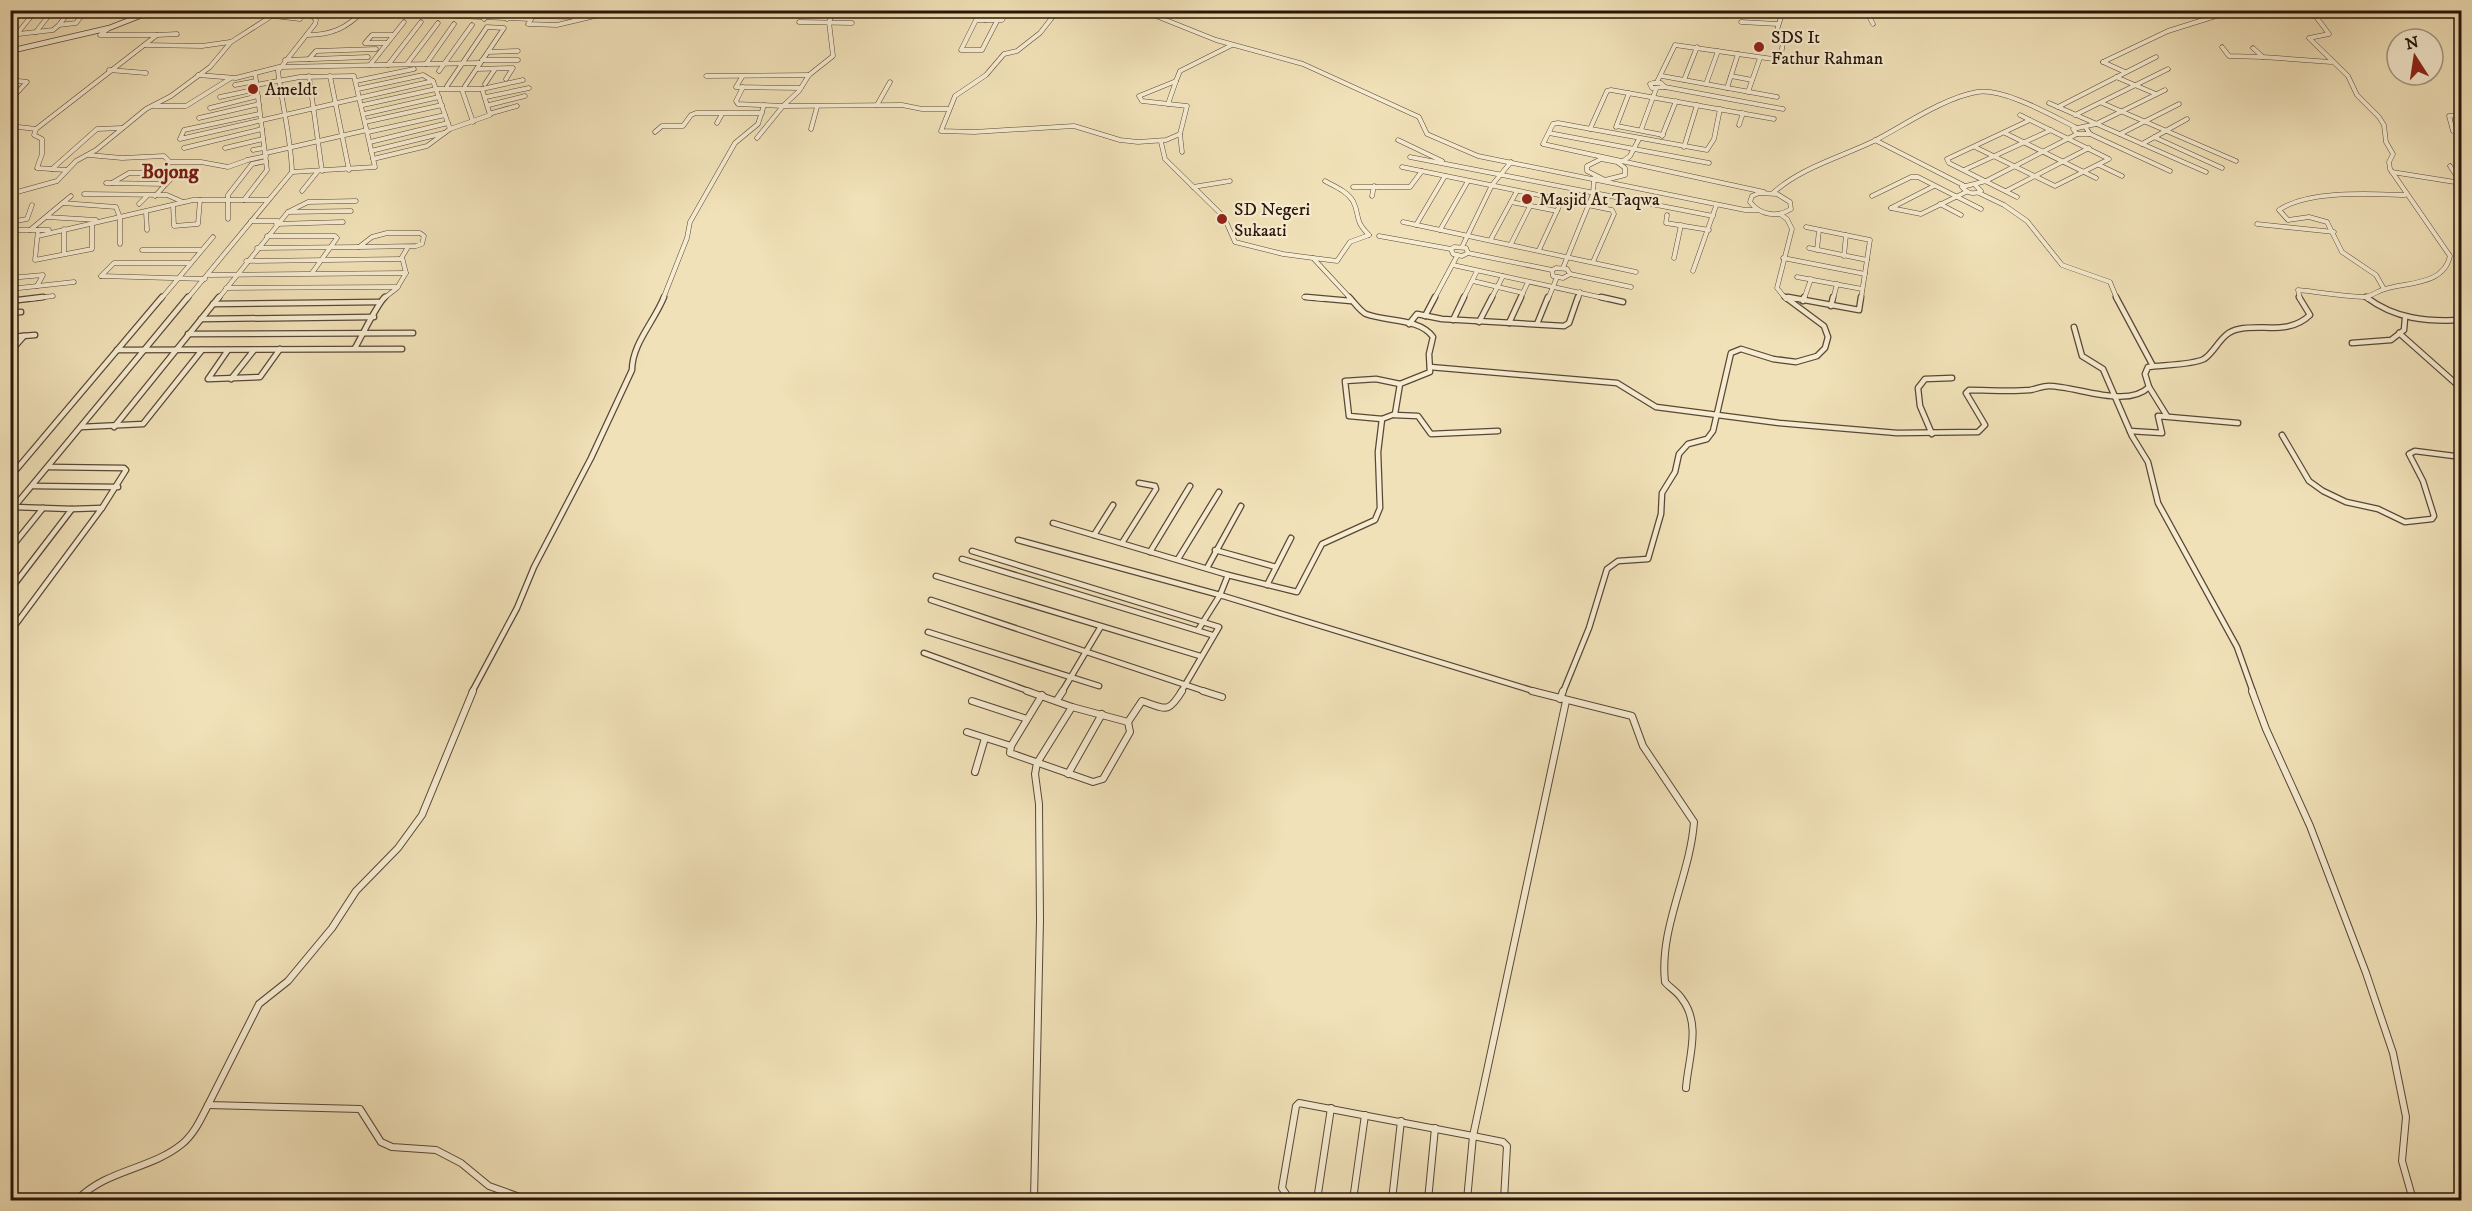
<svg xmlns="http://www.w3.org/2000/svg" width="2472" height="1211" viewBox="0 0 2472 1211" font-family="'IM FELL DW Pica',serif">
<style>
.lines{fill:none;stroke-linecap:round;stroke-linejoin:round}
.minor-far2-casing{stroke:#5a4735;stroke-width:5}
.minor-far1-casing{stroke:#5a4735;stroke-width:7}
.minor-casing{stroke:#5a4735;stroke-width:8}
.tertiary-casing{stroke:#5a4735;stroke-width:6}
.minor-far2{stroke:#f6ecd1;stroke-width:4}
.minor-far1{stroke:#f6ecd1;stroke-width:4.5}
.minor{stroke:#f6ecd1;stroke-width:6}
.tertiary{stroke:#f6ecd1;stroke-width:4.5}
.poi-dot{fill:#8f2418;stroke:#f6ecd1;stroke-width:2}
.labels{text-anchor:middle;stroke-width:4.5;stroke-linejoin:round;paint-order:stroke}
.far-poi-label{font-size:18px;fill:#281409;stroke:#f6ecd1;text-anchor:start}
.far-quarter-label{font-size:20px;font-weight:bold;fill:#7a1f14;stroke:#f6ecd1}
</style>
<rect width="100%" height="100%" fill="#f1e1b8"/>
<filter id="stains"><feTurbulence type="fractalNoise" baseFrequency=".00333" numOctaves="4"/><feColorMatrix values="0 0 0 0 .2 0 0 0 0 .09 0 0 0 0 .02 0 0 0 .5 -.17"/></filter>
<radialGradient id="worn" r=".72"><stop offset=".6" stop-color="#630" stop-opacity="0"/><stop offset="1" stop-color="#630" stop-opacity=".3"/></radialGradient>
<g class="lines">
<g class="minor-far2-casing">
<g id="minor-far2">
<path d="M437 10 435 15 531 19"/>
<path d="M537 10 528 24 557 25 620 10"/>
<path d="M794 10 792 14 901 15"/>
<path d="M834 10 829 22 833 56 809 75 799 91 783 106 902 105 922 109H948"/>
<path d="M1058 10 1040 33 1017 51 1004 54 986 75 955 96 941 131 974 132 1074 126 1120 140 1138 142 1166 140 1180 134 1187 106 1142 101 1139 96 1176 81 1180 71 1232 45"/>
<path d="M1141 10 1216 40 1303 64 1419 117 1427 134 1478 156 1745 210H1758"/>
<path d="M1866 10 1873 24"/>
<path d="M274 16 300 19"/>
<path d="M532 16 577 17"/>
<path d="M484 19 492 10"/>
<path d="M507 19 514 10"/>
<path d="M985 20 989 10"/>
<path d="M10 21 19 10"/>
<path d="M997 21 982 50H961L976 20H1002L1007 10"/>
<path d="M799 22 852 23"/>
<path d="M1741 22 1778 24"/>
<path d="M59 25 70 10"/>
<path d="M36 32 53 10"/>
<path d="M17 34 36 10"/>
<path d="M10 35 53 30 59 25 76 23 86 10"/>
<path d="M157 35 177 34"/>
<path d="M307 35C332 35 347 28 364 10"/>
<path d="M387 43H365L372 35H393"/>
<path d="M145 45 202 46 230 42"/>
<path d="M2222 47 2229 56 2263 57"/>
<path d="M2253 48 2263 57 2331 62"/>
<path d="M488 52 518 51"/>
<path d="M309 59 316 51 376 49"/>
<path d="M285 60 368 57"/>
<path d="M482 60H518"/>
<path d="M2103 62 2168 31 2235 10"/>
<path d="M2103 62 2125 72"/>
<path d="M407 64 438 23"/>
<path d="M426 64 454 24"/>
<path d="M370 65 404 22"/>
<path d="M388 65 421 22"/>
<path d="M477 69 513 68 506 79"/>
<path d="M109 70 146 73"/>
<path d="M439 71 472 25"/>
<path d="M198 75 236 78 279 67 480 63"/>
<path d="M309 76 322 171"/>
<path d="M330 76 349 170"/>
<path d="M706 76 809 75"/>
<path d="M1662 76 1777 97"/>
<path d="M1731 76 1752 80"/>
<path d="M742 77 736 87 801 88"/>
<path d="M2116 77 2156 94"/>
<path d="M10 80 27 82 10 100"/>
<path d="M1684 80 1697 47"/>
<path d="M356 81 414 69"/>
<path d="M1657 82 1675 45 1780 60 1783 43 1777 30 1781 17 1777 10"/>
<path d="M1653 83H1661L1665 87 1652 88 1650 84Z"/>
<path d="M485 84 495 69"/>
<path d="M1706 84 1718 51"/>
<path d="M235 85 256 81"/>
<path d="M256 85 300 77 354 76 375 167 292 172"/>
<path d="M447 86 487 27 504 28 465 86"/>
<path d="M743 87 736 101 738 104 783 106"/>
<path d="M1665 87 1783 109"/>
<path d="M1727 88 1738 54"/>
<path d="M358 89 423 75 433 81 450 129"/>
<path d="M462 90 473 122"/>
<path d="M1748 92 1760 58"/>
<path d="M220 97 257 89"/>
<path d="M486 97 529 88"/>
<path d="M2049 103 2206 172"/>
<path d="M2102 103 2236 161"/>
<path d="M1168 104 1176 81"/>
<path d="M363 105 436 89H482L523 80"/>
<path d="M489 105 525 96"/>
<path d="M877 105 890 82"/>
<path d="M154 106H186L231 78"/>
<path d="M2058 107 2156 57"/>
<path d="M210 108 258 96"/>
<path d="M1720 109 1714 139 1707 150 1558 123 1553 124 1543 144 1764 192"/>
<path d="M492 113 517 106"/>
<path d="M259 114 184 130 180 139 433 81"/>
<path d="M364 114 439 97"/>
<path d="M2075 115 2168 69"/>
<path d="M2462 115 2449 116 2453 131 2462 134"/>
<path d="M199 118 259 104"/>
<path d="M365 122 442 105"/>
<path d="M717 123 722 114"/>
<path d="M1739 125 1743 113"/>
<path d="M10 126 36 129 157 35H100L109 28"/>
<path d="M1617 126 1663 135"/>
<path d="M1616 127 1629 93"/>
<path d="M2086 128 2090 134H2077L2073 129 2096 124 2165 90"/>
<path d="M36 129 34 135 42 139V154L37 168 66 170"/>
<path d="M811 129 817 107"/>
<path d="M1590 129 1607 91 1611 90 1774 119"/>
<path d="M1641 130 1656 89"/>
<path d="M368 132 445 115"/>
<path d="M655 132 662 126H683L691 115 696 113H762"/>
<path d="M1549 133 1709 163"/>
<path d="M2005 133 2096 178"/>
<path d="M1180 134 1182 152"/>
<path d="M2090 134 2170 171"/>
<path d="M2120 134 2179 104"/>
<path d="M1662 136 1676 101"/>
<path d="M2154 137 2222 168"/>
<path d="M757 138 783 106"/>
<path d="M1398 140 1442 161"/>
<path d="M1875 140 1963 185"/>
<path d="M370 142 448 123"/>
<path d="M1161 142 1165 159 1224 217 1235 242 1283 254 1313 258 1351 299"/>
<path d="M2142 144 2187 119"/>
<path d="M1684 147 1697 105"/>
<path d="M1975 147 2055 186 2109 159 2020 115"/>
<path d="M184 148 262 129"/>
<path d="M225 148 263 139"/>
<path d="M253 150 264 148"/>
<path d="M371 151 444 133"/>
<path d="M266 153 367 130"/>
<path d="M89 155 122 158 164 156 170 162H201L228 167 248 160"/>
<path d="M1410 157 1713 216"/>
<path d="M373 159 427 146 450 129 490 115 482 89"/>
<path d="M1601 159 1617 162 1625 168V175L1605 180 1587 171V166Z"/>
<path d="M247 160 266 156"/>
<path d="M1623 161 1630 156 1639 139"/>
<path d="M2099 165 2122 176"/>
<path d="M2450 166 2461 183"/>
<path d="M1402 167 1612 210 1614 214 1593 262"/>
<path d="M52 169 97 129 122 128"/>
<path d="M1964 170 2051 130"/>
<path d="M2392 172 2461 183"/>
<path d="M1325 181C1334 186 1347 191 1353 201 1361 217 1353 219 1369 235"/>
<path d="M106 183 166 184 155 196"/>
<path d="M112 183 129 173H160"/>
<path d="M166 184 174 176"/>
<path d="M1976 186 1981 191C1974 195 1967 193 1962 187L1986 181 2077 134"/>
<path d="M1193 187 1230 181"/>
<path d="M1353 187H1410L1422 171"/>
<path d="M302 191 318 171"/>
<path d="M2006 191 2089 148"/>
<path d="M1759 193 1777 194 1790 202 1791 209C1777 218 1760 215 1750 202L1752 196Z"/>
<path d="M1773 193C1800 168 1841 157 1874 141 1905 125 1943 98 1977 92 2004 88 2051 115 2075 127"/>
<path d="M1979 193 2004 205 2027 221 2062 265 2110 282 2117 299"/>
<path d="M10 194 57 181 76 161 96 150 146 109 171 96 210 67 231 42 281 10"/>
<path d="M84 194 167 195 183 202"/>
<path d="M1372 196 1374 186"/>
<path d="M1872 196 1911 177H1918L1981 209"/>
<path d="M2017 197 1949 163 1947 159 2030 120"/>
<path d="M10 200 13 199 10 206"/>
<path d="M244 200 267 170 255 73"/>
<path d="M1511 202 1557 211"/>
<path d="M63 203 116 207 120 218V244"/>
<path d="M139 204 147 196"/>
<path d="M1940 204 1961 215"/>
<path d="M173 205 174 226 198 224 200 200"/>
<path d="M1891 208 1921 214 1966 192"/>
<path d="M1891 208 1934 186"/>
<path d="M146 212 147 230"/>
<path d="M288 212 351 211"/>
<path d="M1780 214 1787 219 1792 229 1777 288 1786 299"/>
<path d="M1667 215 1666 223 1709 230"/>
<path d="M47 217 96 220"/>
<path d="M228 219V195L252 164 266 161"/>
<path d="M251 221H278"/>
<path d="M10 222 27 219 32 205"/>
<path d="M1403 222 1636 272"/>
<path d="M276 224 343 222"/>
<path d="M2257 224 2334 232"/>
<path d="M1416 225 1445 176"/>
<path d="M1806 227 1870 240 1861 299"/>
<path d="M64 229V253"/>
<path d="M16 230H30"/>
<path d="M38 230 35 260 92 249V224"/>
<path d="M49 230H30L71 196"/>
<path d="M1440 230 1468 181"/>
<path d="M387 233H420L424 236 422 244 416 246 359 247 372 237Z"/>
<path d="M38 236 193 200H268"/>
<path d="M267 236H335L337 238 312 273"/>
<path d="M1379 236 1451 249"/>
<path d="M1491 239 1517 191"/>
<path d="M1511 244 1530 206"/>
<path d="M1454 247 1466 248 1468 253 1462 256 1453 254 1451 249Z"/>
<path d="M1462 247 1492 185 1511 162"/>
<path d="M257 248 359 247"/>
<path d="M1809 248 1867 260"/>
<path d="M142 250H200"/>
<path d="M1539 250 1562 200"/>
<path d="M1817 250 1819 230"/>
<path d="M1468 253 1552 270"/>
<path d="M1844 256 1846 235"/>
<path d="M1313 258 1337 261 1350 242 1369 235"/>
<path d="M1674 258 1681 225"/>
<path d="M1783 258 1865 274"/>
<path d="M246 261 402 259"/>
<path d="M1453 265 1608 299"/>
<path d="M1556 268 1567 269 1570 274 1563 278 1553 276 1552 270Z"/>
<path d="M1563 268 1593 194 1594 178"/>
<path d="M1693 271 1716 206"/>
<path d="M1570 274 1631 287"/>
<path d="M209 275 406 273"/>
<path d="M101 276 205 279"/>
<path d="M101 276 114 263H189"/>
<path d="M1797 277 1862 289"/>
<path d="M10 278 43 275 37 286"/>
<path d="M1473 281 1523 293"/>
<path d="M226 288 398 287"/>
<path d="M10 289 74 282"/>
<path d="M2384 289 2376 275 2342 252 2327 222 2309 217 2288 220 2279 210C2308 190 2370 194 2405 195"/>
<path d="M1304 297 1323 299"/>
<path d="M1787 297 1796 299"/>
<path d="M2366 297 2368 299"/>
<path d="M30 299 53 296"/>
<path d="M161 299 213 237"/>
<path d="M187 299 292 172C291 138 282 105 278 71L315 24 316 20 307 10"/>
<path d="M218 299 288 212 308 202 356 201"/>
<path d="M383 299 397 288 406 273 402 257 408 247"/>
<path d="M663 299 687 238 690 222 735 143 758 124 764 105"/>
<path d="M1434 299 1457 256"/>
<path d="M1463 299 1477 271"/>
<path d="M1491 299 1503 276"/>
<path d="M1520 299 1528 282"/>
<path d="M1548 299 1557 277"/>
<path d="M1578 299 1580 292"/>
<path d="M1804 299 1811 279"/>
<path d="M1833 299 1837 284"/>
<path d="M2300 299 2298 290C2319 292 2341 296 2363 297 2371 297 2377 291 2385 289 2408 282 2444 285 2450 256L2390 169 2389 162 2393 154 2386 142 2384 125 2379 117 2357 95 2348 76 2309 38 2329 34 2311 10"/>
</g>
</g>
<g class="minor-far1-casing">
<g id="minor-far1">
<path d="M1306 297 1351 301"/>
<path d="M1601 297 1623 302"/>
<path d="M1788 297 1859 310 1861 297"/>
<path d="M2116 297 2153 366"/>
<path d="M2366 297C2395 319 2427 322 2462 320"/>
<path d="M10 301 43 297"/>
<path d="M1803 301 1804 297"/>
<path d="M213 304 379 302"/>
<path d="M1831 306 1833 297"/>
<path d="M10 313 21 312"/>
<path d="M1425 316 1435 297"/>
<path d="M201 319 374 317"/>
<path d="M1453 320 1464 297"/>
<path d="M1479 322 1492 297"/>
<path d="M1509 323 1521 297"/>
<path d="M1409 324 1417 314 1442 319 1564 326 1569 323 1578 297"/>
<path d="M1537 324 1548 297"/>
<path d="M2074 327 2082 356 2103 369 2132 436 2148 462 2158 503 2237 647 2253 692"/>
<path d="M2399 333 2462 389"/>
<path d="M188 334 413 333"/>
<path d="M10 337 35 335"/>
<path d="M2352 343 2391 340 2404 330 2405 318"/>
<path d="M355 348C362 336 377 304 385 297"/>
<path d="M117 350 402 349"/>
<path d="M228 350 208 379 260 377 280 349"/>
<path d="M10 352 24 336"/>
<path d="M1430 367 1617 383 1656 407 1779 423 1897 433 1978 432 1985 425 1966 393 1969 390C1989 390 2010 392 2030 390 2036 389 2043 386 2049 386 2076 386 2127 409 2149 387L2145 374 2148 367C2161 365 2193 365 2204 359 2217 350 2221 332 2239 329 2264 324 2289 335 2310 315L2299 297"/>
<path d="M231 379 254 350"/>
<path d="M2149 387 2167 416"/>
<path d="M1394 415 1418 416 1431 434 1498 431"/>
<path d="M1382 419 1349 416 1345 381 1376 379 1400 384"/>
<path d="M81 427 143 424 202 350"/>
<path d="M114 427 219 297"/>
<path d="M2130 431 2162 433 2158 416 2238 423"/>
<path d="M1932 434 1920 406 1918 388 1925 379 1952 378"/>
<path d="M2282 435 2309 481 2323 491 2346 502 2378 509 2405 522 2432 519 2434 516 2423 481 2409 454 2415 451 2462 457"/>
<path d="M49 467 124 468 126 470 102 508"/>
<path d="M10 477 162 297"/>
<path d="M33 486 118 487"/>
<path d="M1053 523 1228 575"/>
<path d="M1094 535 1113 505"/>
<path d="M1018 540 1220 595 1537 692"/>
<path d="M1122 543 1156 489 1155 486 1139 483"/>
<path d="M10 549 43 508"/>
<path d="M1215 550 1276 567"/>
<path d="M972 551 1219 627 1181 692"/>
<path d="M1150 552 1190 486"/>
<path d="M962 559 1212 635"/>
<path d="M1178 559 1219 492"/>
<path d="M1207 568 1241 506"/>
<path d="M936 576 1200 656"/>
<path d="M1267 585 1291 538"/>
<path d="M10 590 72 509 14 507 188 297"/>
<path d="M931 600 1207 692"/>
<path d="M10 626 16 624 102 508 72 509"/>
<path d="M1198 630 1220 595 1228 575 1297 592 1322 544 1375 520 1380 508 1378 452 1382 419 1395 414 1400 384 1430 372 1429 354 1433 337C1420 318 1387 322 1366 314 1360 311 1354 302 1349 297"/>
<path d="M928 632 1099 686"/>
<path d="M924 653 1031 692"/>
<path d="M472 692 517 608 534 567 591 458 632 370C632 344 654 322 664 297"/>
<path d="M1062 692 1100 628"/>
<path d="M1563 692 1589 628 1607 569 1618 561 1648 559 1661 514 1662 493 1675 472 1679 454 1688 444 1707 439 1713 431 1731 353 1741 349 1773 359 1796 362 1817 356 1825 348 1828 337 1824 326 1785 297"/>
</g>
</g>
<g class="minor-casing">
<g id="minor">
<path d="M473 691 422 815 398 848 356 891 332 928 288 981 259 1004 208 1105 360 1109 381 1142 392 1147 436 1150 461 1163 489 1186 528 1200"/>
<path d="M1027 691 1072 707 1128 722 1142 701C1166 709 1168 714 1182 691"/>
<path d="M1203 691 1222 697"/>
<path d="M1532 691 1632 716 1643 746 1694 822C1690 876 1659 928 1665 982 1670 988 1678 992 1682 999 1702 1025 1688 1059 1686 1088"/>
<path d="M2252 691 2266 729 2310 826 2366 973 2393 1053 2406 1117 2402 1161 2413 1200"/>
<path d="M1042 695 1011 746 1010 753 1093 782 1103 779 1130 732 1128 722"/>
<path d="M1560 699 1563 691"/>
<path d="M1057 700 1063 691"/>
<path d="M972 701 1027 719"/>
<path d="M967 732 1011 746"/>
<path d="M975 772 985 738"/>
<path d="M1068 774 1102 714"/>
<path d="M77 1200C107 1169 150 1170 182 1144 194 1134 201 1119 208 1105"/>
<path d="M1034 1200 1040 920 1039 804 1035 774 1037 763 1072 707"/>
<path d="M1307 1200 1288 1197 1282 1188 1296 1106 1299 1103 1473 1136 1566 701"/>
<path d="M1317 1200 1331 1108"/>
<path d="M1353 1200 1365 1115"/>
<path d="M1392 1200 1401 1121"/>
<path d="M1428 1200 1435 1128"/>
<path d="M1467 1200 1473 1136 1503 1142 1507 1146 1504 1200"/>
</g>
</g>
<g class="tertiary-casing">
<path id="tertiary" d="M10 51 109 28 155 10"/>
</g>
<use href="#minor-far2" class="minor-far2"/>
<use href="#minor-far1" class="minor-far1"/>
<use href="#minor" class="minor"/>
<use href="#tertiary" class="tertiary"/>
</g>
<g class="poi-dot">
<circle cx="1759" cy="47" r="6"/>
<circle cx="253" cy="89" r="6"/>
<circle cx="1527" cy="199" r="6"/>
<circle cx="1222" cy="219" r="6"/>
</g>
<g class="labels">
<g class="far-poi-label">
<text x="1771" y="43">SDS It<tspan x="1771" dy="21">Fathur Rahman</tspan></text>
<text x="265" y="95">Ameldt</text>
<text x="1539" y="205">Masjid At Taqwa</text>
<text x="1234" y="215">SD Negeri<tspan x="1234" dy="21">Sukaati</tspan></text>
</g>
<g class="far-quarter-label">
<text x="170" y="178">Bojong</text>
</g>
</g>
<rect width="2472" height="1211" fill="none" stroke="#f1e1b8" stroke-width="36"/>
<rect x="12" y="12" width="2448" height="1187" fill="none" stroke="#281409" stroke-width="3"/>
<rect x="18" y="18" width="2436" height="1175" fill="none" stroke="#281409" stroke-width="1.5"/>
<g transform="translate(2415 57) rotate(348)"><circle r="28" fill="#f6ecd1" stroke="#a49681" stroke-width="1.5"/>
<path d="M0-4.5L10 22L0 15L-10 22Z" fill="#8f2418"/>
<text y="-9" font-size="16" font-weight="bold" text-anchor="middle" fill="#281409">N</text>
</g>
<rect width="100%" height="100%" filter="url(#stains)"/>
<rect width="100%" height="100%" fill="url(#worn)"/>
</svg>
